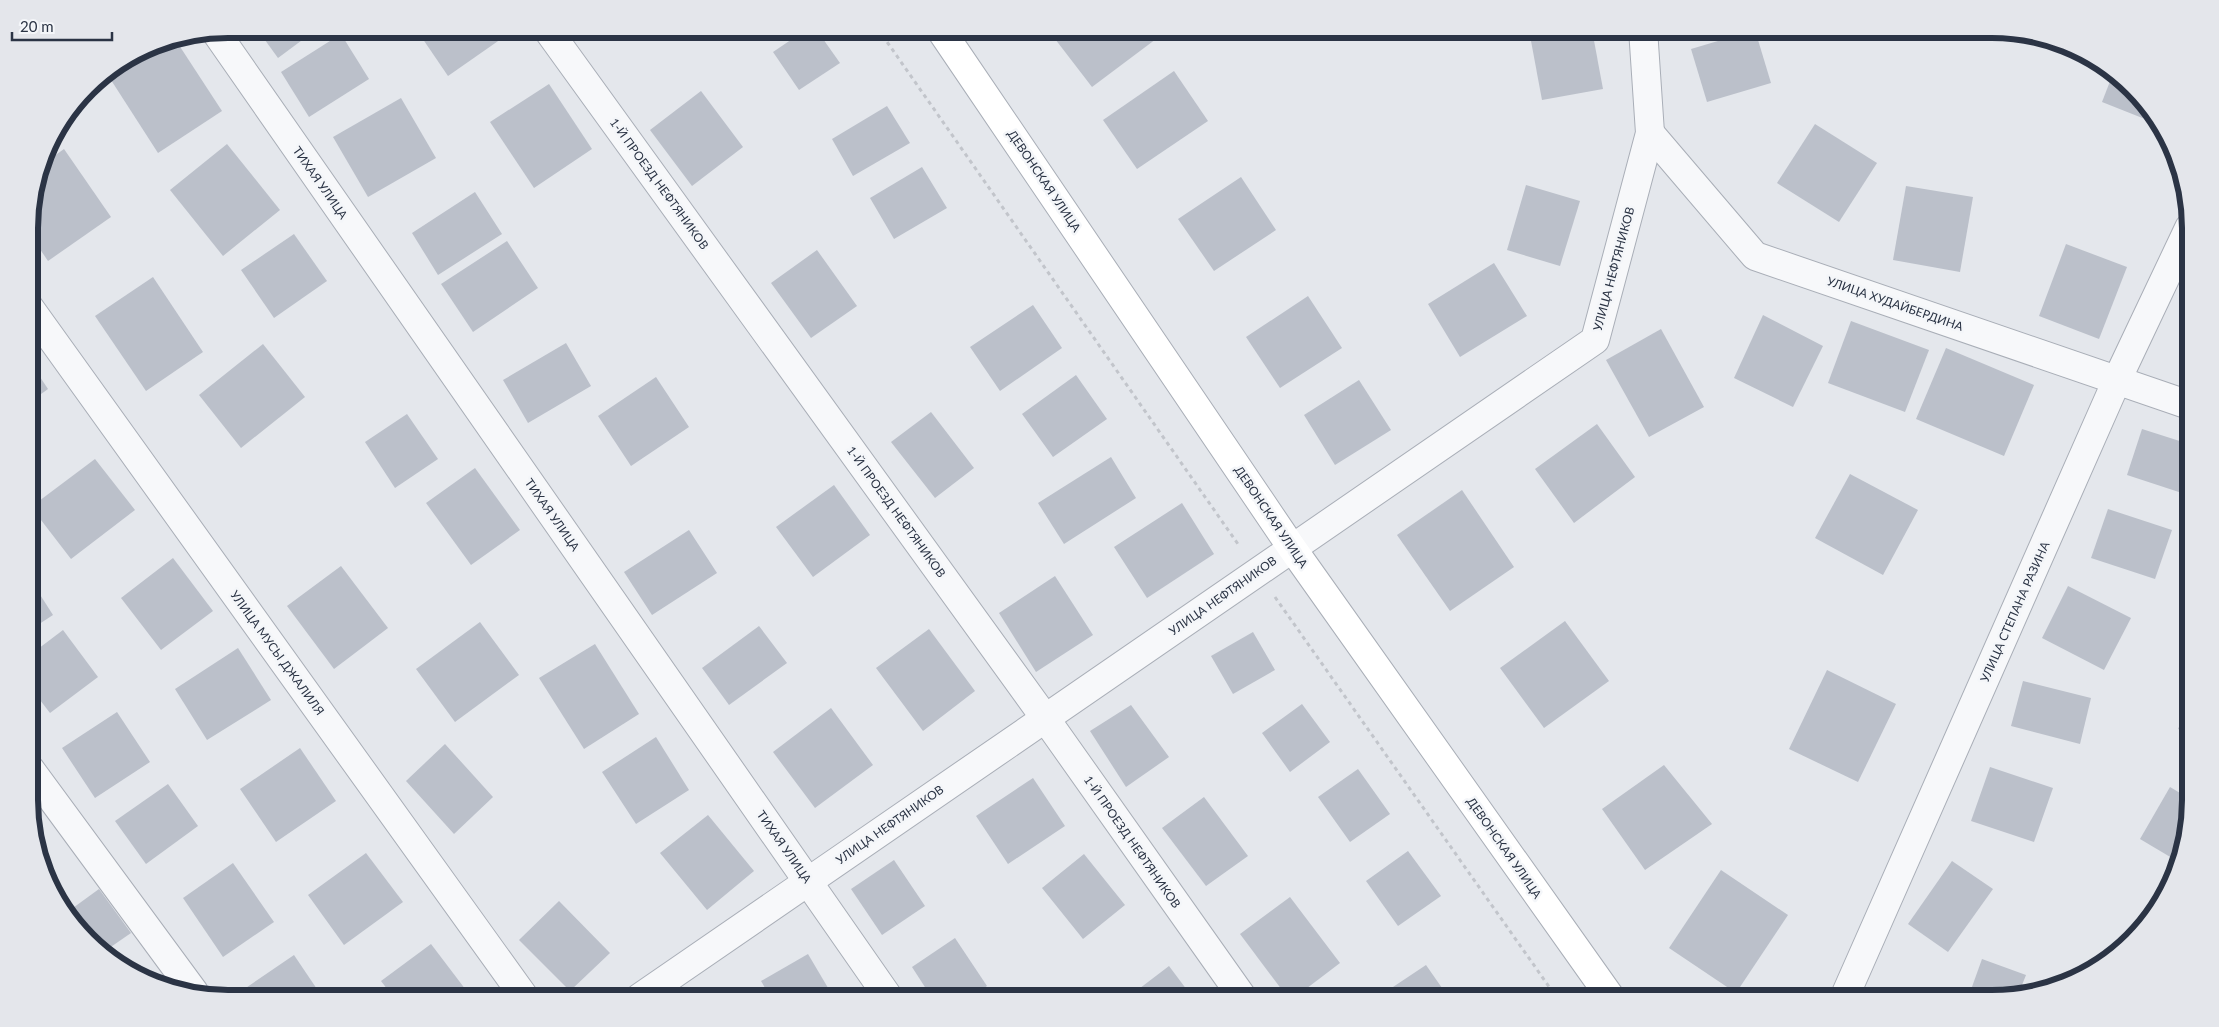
<svg xmlns="http://www.w3.org/2000/svg" width="2219" height="1027" viewBox="0 0 2219 1027" font-family="Lato,sans-serif">
<style>
.building{fill:#bbc0ca}
.lines{fill:none;stroke-linecap:round;stroke-linejoin:round}
.minor-casing{stroke:#a9aeb7;stroke-width:30}
.secondary-casing{stroke:#a9aeb7;stroke-width:30}
.path{stroke:#c2c5cb;stroke-width:3;stroke-dasharray:4 4;stroke-linecap:butt}
.minor{stroke:#f7f8fa;stroke-width:28}
.secondary{stroke:#fff;stroke-width:28}
.labels{text-anchor:middle;stroke-width:5;stroke-linejoin:round;paint-order:stroke}
.street-label{font-size:12px;fill:#2b3445;stroke:#f4f6f9}
.rim{fill:none;stroke:#2b3445;stroke-width:6}
</style>
<rect width="100%" height="100%" fill="#e4e7ec"/>
<g class="building">
<path d="M257 29H317L278 58Z"/>
<path d="M416 29H494L501 39 448 76Z"/>
<path d="M750 29H772L755 38Z"/>
<path d="M807 29H816L840 63 799 90 773 52Z"/>
<path d="M1061 29H1148L1156 39 1092 87 1052 35Z"/>
<path d="M1592 30 1603 89 1542 100 1531 41Z"/>
<path d="M1755 30 1771 83 1707 102 1691 49Z"/>
<path d="M341 34 369 79 309 117 281 72Z"/>
<path d="M175 39 222 111 158 153 111 80Z"/>
<path d="M1174 71 1208 121 1137 169 1103 120Z"/>
<path d="M2114 71 2149 107 2160 125 2102 102Z"/>
<path d="M549 84 592 149 534 188 490 122Z"/>
<path d="M701 91 743 147 692 186 650 130Z"/>
<path d="M401 98 436 158 368 197 333 137Z"/>
<path d="M887 106 910 143 853 176 832 139Z"/>
<path d="M1815 124 1877 163 1839 222 1777 183Z"/>
<path d="M227 144 280 210 223 256 170 190Z"/>
<path d="M64 149 111 217 48 261 29 233V215L43 164Z"/>
<path d="M922 167 947 208 894 239 870 198Z"/>
<path d="M1241 177 1276 230 1214 271 1178 219Z"/>
<path d="M1526 185 1580 201 1560 266 1507 250Z"/>
<path d="M1906 186 1973 197 1960 272 1893 260Z"/>
<path d="M475 192 502 234 438 275 412 233Z"/>
<path d="M294 234 327 281 274 318 241 270Z"/>
<path d="M507 241 538 288 473 332 441 284Z"/>
<path d="M2066 244 2127 267 2099 339 2039 316Z"/>
<path d="M817 250 857 306 811 338 771 283Z"/>
<path d="M1494 263 1527 316 1460 357 1428 304Z"/>
<path d="M153 277 203 352 146 391 95 316Z"/>
<path d="M1308 296 1342 348 1280 388 1246 337Z"/>
<path d="M1033 305 1062 348 1000 391 970 347Z"/>
<path d="M1763 315 1823 346 1793 407 1734 378Z"/>
<path d="M1851 321 1929 350 1905 412 1828 383Z"/>
<path d="M1661 329 1704 407 1649 437 1606 360Z"/>
<path d="M566 343 591 386 528 423 503 380Z"/>
<path d="M263 344 305 397 241 448 199 395Z"/>
<path d="M1946 348 2034 385 2004 456 1916 419Z"/>
<path d="M30 362 48 389 30 402Z"/>
<path d="M1076 375 1107 419 1053 457 1022 414Z"/>
<path d="M656 377 689 427 631 466 598 416Z"/>
<path d="M1359 380 1391 430 1335 465 1304 415Z"/>
<path d="M931 412 974 468 935 498 891 442Z"/>
<path d="M407 414 438 459 395 488 365 442Z"/>
<path d="M1597 424 1635 477 1574 523 1535 469Z"/>
<path d="M2142 429 2189 444V489L2188 495 2127 475Z"/>
<path d="M1111 457 1136 498 1064 544 1038 503Z"/>
<path d="M95 459 135 510 71 559 31 507Z"/>
<path d="M475 468 520 530 471 565 426 503Z"/>
<path d="M1850 474 1918 510 1883 575 1815 538Z"/>
<path d="M834 485 870 535 813 577 776 527Z"/>
<path d="M1462 490 1514 567 1450 611 1397 535Z"/>
<path d="M1182 503 1214 554 1147 598 1114 547Z"/>
<path d="M2108 509 2172 530 2155 579 2091 558Z"/>
<path d="M689 530 717 573 652 615 624 572Z"/>
<path d="M173 558 213 611 161 650 121 598Z"/>
<path d="M341 566 388 628 334 669 287 606Z"/>
<path d="M1055 576 1093 635 1036 672 999 613Z"/>
<path d="M30 579 53 615 30 630Z"/>
<path d="M2068 586 2131 618 2104 670 2042 638Z"/>
<path d="M1565 621 1609 681 1544 728 1500 668Z"/>
<path d="M480 622 519 675 455 722 416 669Z"/>
<path d="M759 626 787 663 729 705 702 668Z"/>
<path d="M929 629 975 691 923 731 876 668Z"/>
<path d="M63 630 98 677 50 713 30 687V655Z"/>
<path d="M1253 632 1275 670 1233 694 1211 656Z"/>
<path d="M595 644 639 714 584 749 539 678Z"/>
<path d="M238 648 271 700 207 740 175 689Z"/>
<path d="M1827 670 1896 704 1858 782 1789 749Z"/>
<path d="M2023 681 2091 698 2080 744 2011 726Z"/>
<path d="M2190 702V734L2178 729Z"/>
<path d="M1302 704 1330 742 1290 772 1262 733Z"/>
<path d="M1131 705 1169 757 1126 787 1090 731Z"/>
<path d="M831 708 873 765 815 808 773 752Z"/>
<path d="M117 712 150 762 95 798 62 748Z"/>
<path d="M656 737 689 790 636 824 602 772Z"/>
<path d="M445 744 493 797 454 834 406 781Z"/>
<path d="M300 748 336 801 276 842 240 789Z"/>
<path d="M1664 765 1712 824 1645 870 1602 809Z"/>
<path d="M1990 767 2053 788 2034 842 1971 821Z"/>
<path d="M1358 769 1390 814 1350 842 1318 797Z"/>
<path d="M1033 778 1065 826 1008 864 976 816Z"/>
<path d="M168 784 198 826 146 864 115 821Z"/>
<path d="M2170 787 2190 799 2177 861 2140 839Z"/>
<path d="M1204 797 1248 856 1206 886 1162 828Z"/>
<path d="M708 815 754 871 707 910 660 853Z"/>
<path d="M1408 851 1441 896 1398 926 1366 881Z"/>
<path d="M366 853 403 902 344 945 308 895Z"/>
<path d="M1084 854 1125 905 1083 939 1042 888Z"/>
<path d="M894 860 925 906 882 935 851 889Z"/>
<path d="M1952 861 1993 889 1948 952 1908 924Z"/>
<path d="M233 863 274 922 223 957 183 898Z"/>
<path d="M1721 870 1788 915 1736 993 1669 948Z"/>
<path d="M99 889 131 933 102 953 70 920 66 913Z"/>
<path d="M1290 897 1340 963 1294 998H1288L1240 934Z"/>
<path d="M559 901 610 953 570 991 519 940Z"/>
<path d="M955 938 987 986 970 998H932L912 967Z"/>
<path d="M431 944 472 998H394L381 981Z"/>
<path d="M808 954 834 998H771L761 981Z"/>
<path d="M294 955 323 998H241L237 994Z"/>
<path d="M1982 959 2026 975 2018 995 2004 998H1968Z"/>
<path d="M1426 965 1449 998H1387L1384 993Z"/>
<path d="M1169 966 1193 998H1127Z"/>
</g>
<g class="lines">
<g class="minor-casing">
<g id="minor">
<path d="M547 29 1045 718 1243 998"/>
<path d="M215 31 889 998"/>
<path d="M1650 133 1755 256 2189 405"/>
<path d="M29 307 525 998"/>
<path d="M30 769 194 992"/>
<path d="M639 998 1595 340 1650 133 1643 29"/>
<path d="M1844 998 2117 380 2189 228"/>
</g>
</g>
<g class="secondary-casing">
<path id="secondary" d="M940 29 1292 548 1611 998"/>
</g>
<g class="path">
<path d="M878 29 1240 547"/>
<path d="M1275 597 1557 998"/>
</g>
<use href="#minor" class="minor"/>
<use href="#secondary" class="secondary"/>
</g>
<g class="labels">
<g class="street-label">
<text transform="translate(1044 181) rotate(56)" y="4">ДЕВОНСКАЯ УЛИЦА</text>
<text transform="translate(320 183) rotate(55)" y="4">ТИХАЯ УЛИЦА</text>
<text transform="translate(659 184) rotate(54)" y="4">1-Й ПРОЕЗД НЕФТЯНИКОВ</text>
<text transform="translate(1614 269) rotate(-75)" y="4">УЛИЦА НЕФТЯНИКОВ</text>
<text transform="translate(1895 304) rotate(19)" y="4">УЛИЦА ХУДАЙБЕРДИНА</text>
<text transform="translate(896 512) rotate(54)" y="4">1-Й ПРОЕЗД НЕФТЯНИКОВ</text>
<text transform="translate(552 515) rotate(55)" y="4">ТИХАЯ УЛИЦА</text>
<text transform="translate(1271 517) rotate(56)" y="4">ДЕВОНСКАЯ УЛИЦА</text>
<text transform="translate(1223 596) rotate(-35)" y="4">УЛИЦА НЕФТЯНИКОВ</text>
<text transform="translate(2015 612) rotate(-66)" y="4">УЛИЦА СТЕПАНА РАЗИНА</text>
<text transform="translate(277 653) rotate(54)" y="4">УЛИЦА МУСЫ ДЖАЛИЛЯ</text>
<text transform="translate(890 825) rotate(-35)" y="4">УЛИЦА НЕФТЯНИКОВ</text>
<text transform="translate(1132 842) rotate(55)" y="4">1-Й ПРОЕЗД НЕФТЯНИКОВ</text>
<text transform="translate(784 847) rotate(55)" y="4">ТИХАЯ УЛИЦА</text>
<text transform="translate(1504 848) rotate(55)" y="4">ДЕВОНСКАЯ УЛИЦА</text>
</g>
</g>
<path d="M0 0H2219V1027H0ZM228 38H1992A190 190 0 0 1 2182 228V800A190 190 0 0 1 1992 990H228A190 190 0 0 1 38 800V228A190 190 0 0 1 228 38Z" fill="#e4e6eb" fill-rule="evenodd"/>
<path class="rim" d="M228 38H1992A190 190 0 0 1 2182 228V800A190 190 0 0 1 1992 990H228A190 190 0 0 1 38 800V228A190 190 0 0 1 228 38Z"/>
<path d="M12 32v8h100v-8" fill="none" stroke="#2b3445" stroke-width="2.5"/>
<text x="20" y="32" font-size="15" fill="#2b3445" stroke="#f4f6f9" stroke-width="4" paint-order="stroke">20 m</text>
</svg>
